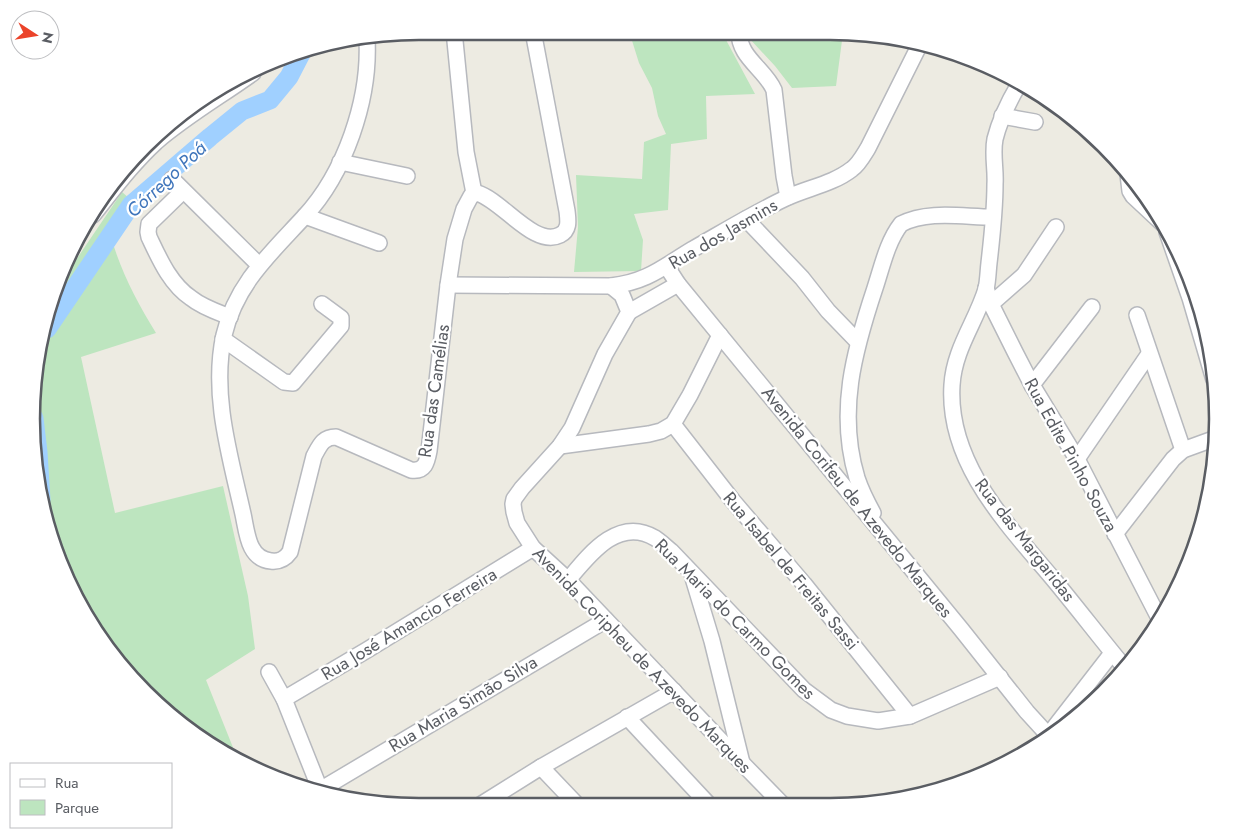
<svg xmlns="http://www.w3.org/2000/svg" width="1249" height="838" viewBox="0 0 1249 838" font-family="Jost,sans-serif">
<style>
.green{fill:#bde5bf}
.lines{fill:none;stroke-linecap:round;stroke-linejoin:round}
.river{stroke:#a0d0ff;stroke-width:19}
.minor-casing{stroke:#b7b9be;stroke-width:18}
.minor{stroke:#fff;stroke-width:15}
.labels{text-anchor:middle;stroke-width:4.5;stroke-linejoin:round;paint-order:stroke}
.street-label{font-size:18px;fill:#5a5d63;stroke:#fff}
.water-label{font-size:19px;font-style:italic;fill:#3f75bb;stroke:#fff}
.rim{fill:none;stroke:#5a5d63;stroke-width:2.5}
</style>
<rect width="100%" height="100%" fill="#edebe2"/>
<g class="green">
<path d="M629 31H688L725 38 755 94 706 96 707 139 671 144 668 210 634 214 643 240 641 271 574 272 578 227 576 175 642 179 644 142 666 134 658 116 652 88 639 63Z"/>
<path d="M749 31 843 33 836 86 792 88 775 66 748 37Z"/>
<path d="M122 192 138 206 121 223 111 237C121 272 137 302 156 333L81 357 115 513 223 486 248 596 255 649 206 680 238 760 145 693 83 613 39 495 32 393 57 288Z"/>
</g>
<g class="lines">
<g class="river">
<path d="M47 329 131 205 210 137 242 111 270 100 289 77 303 50"/>
<path d="M34 418 38 452 41 500"/>
</g>
<g class="minor-casing">
<g id="minor">
<path d="M454 31 466 152 474 193"/>
<path d="M739 31C738 57 765 69 774 90L784 176 788 197"/>
<path d="M367 40C370 100 345 173 304 217 270 254 236 284 224 335 211 394 230 456 243 514 247 532 248 559 271 561 280 562 285 559 290 552L314 456C320 445 323 437 336 437L411 470C425 472 427 462 429 451L448 285 455 239 464 209 471 196 477 193C502 200 534 248 560 235 570 230 568 220 567 211L533 31"/>
<path d="M1019 84C1009 101 1000 119 995 139 992 154 996 169 995 184 995 210 992 237 989 263 988 271 988 281 986 289 976 322 954 349 952 385 947 463 1007 524 1054 580 1078 609 1101 639 1125 668"/>
<path d="M1002 116 1035 122"/>
<path d="M340 162 407 176"/>
<path d="M1128 174 1130 191 1133 196 1163 224"/>
<path d="M172 179 259 265"/>
<path d="M183 191 149 224 148 232 149 237C159 258 170 284 191 298 202 307 217 312 230 317"/>
<path d="M93 215C113 190 132 164 156 142 186 116 221 96 253 73"/>
<path d="M305 216 379 243"/>
<path d="M746 219 802 278 828 311 857 341"/>
<path d="M1167 232 1190 298 1214 380"/>
<path d="M667 267 678 284 961 629 1027 712 1048 735"/>
<path d="M448 285 611 286C647 282 663 267 693 249 723 232 754 213 786 198 807 188 833 184 852 169 859 164 863 156 868 148L920 44"/>
<path d="M611 286 622 295 629 312 605 354 572 428 560 446 522 488 514 499 513 504 514 512 517 523 533 548 568 580 743 764 785 807"/>
<path d="M986 288 991 304 1015 352 1032 385 1077 459 1160 620"/>
<path d="M991 304 1024 275 1056 227"/>
<path d="M629 312 678 284"/>
<path d="M1137 315 1183 450"/>
<path d="M223 339 284 382 293 383 341 326V318L322 304"/>
<path d="M1032 385 1092 307"/>
<path d="M673 424 733 501 804 584 910 716"/>
<path d="M560 446 649 434 661 431 673 424 690 395 720 335"/>
<path d="M1077 459 1149 354"/>
<path d="M873 513C867 502 861 490 857 478 837 412 854 351 875 288 882 267 887 242 901 224 928 210 963 217 993 217"/>
<path d="M1115 534 1173 459 1183 450 1216 438"/>
<path d="M693 578 712 641 742 763"/>
<path d="M568 580C589 555 618 516 655 538 661 542 666 547 671 551L804 690 831 710 847 716 878 721 910 716 1000 677"/>
<path d="M269 672 284 699 321 792"/>
<path d="M284 699 367 650 533 548"/>
<path d="M627 717 711 807"/>
<path d="M1043 742 1112 653"/>
<path d="M541 767 579 807"/>
<path d="M320 790 606 620"/>
<path d="M477 807 541 767 674 691"/>
</g>
</g>
<use href="#minor" class="minor"/>
</g>
<g class="labels">
<g class="street-label">
<text transform="translate(723 234) rotate(-30)" y="6">Rua dos Jasmins</text>
<text transform="translate(434 391) rotate(-82)" y="6">Rua das Camélias</text>
<text transform="translate(1071 455) rotate(61)" y="6">Rua Edite Pinho Souza</text>
<text transform="translate(857 502) rotate(51)" y="6">Avenida Corifeu de Azevedo Marques</text>
<text transform="translate(1025 540) rotate(52)" y="6">Rua das Margaridas</text>
<text transform="translate(791 571) rotate(50)" y="6">Rua Isabel de Freitas Sassi</text>
<text transform="translate(735 619) rotate(45)" y="6">Rua Maria do Carmo Gomes</text>
<text transform="translate(409 624) rotate(-31)" y="6">Rua José Amancio Ferreira</text>
<text transform="translate(642 660) rotate(46)" y="6">Avenida Coripheu de Azevedo Marques</text>
<text transform="translate(463 704) rotate(-31)" y="6">Rua Maria Simão Silva</text>
</g>
<g class="water-label">
<text transform="translate(166 179) rotate(-43)" y="7">Córrego Poá</text>
</g>
</g>
<path d="M0 0H1249V838H0ZM419 40H830A379 379 0 0 1 1209 419V419A379 379 0 0 1 830 798H419A379 379 0 0 1 40 419V419A379 379 0 0 1 419 40Z" fill="#fff" fill-rule="evenodd"/>
<path class="rim" d="M419 40H830A379 379 0 0 1 1209 419V419A379 379 0 0 1 830 798H419A379 379 0 0 1 40 419V419A379 379 0 0 1 419 40Z"/>
<rect x="10" y="763" width="162" height="65" fill="#ffffff" stroke="#bdbec1"/>
<rect x="20" y="779" width="25" height="8" fill="#ffffff" stroke="#bdbec1"/>
<text x="55" y="788" font-size="15" fill="#5a5d63">Rua</text>
<rect x="20" y="800" width="25" height="15" fill="#bde5bf" stroke="#bdbec1"/>
<text x="55" y="813" font-size="15" fill="#5a5d63">Parque</text>
<g transform="translate(35 35) rotate(102)"><circle r="24" fill="#ffffff" stroke="#bdbec1"/>
<path d="M0-4L9 19L0 12L-9 19Z" fill="#eb432a"/>
<text y="-8" font-size="14" font-weight="bold" text-anchor="middle" fill="#5a5d63">N</text>
</g>
</svg>
